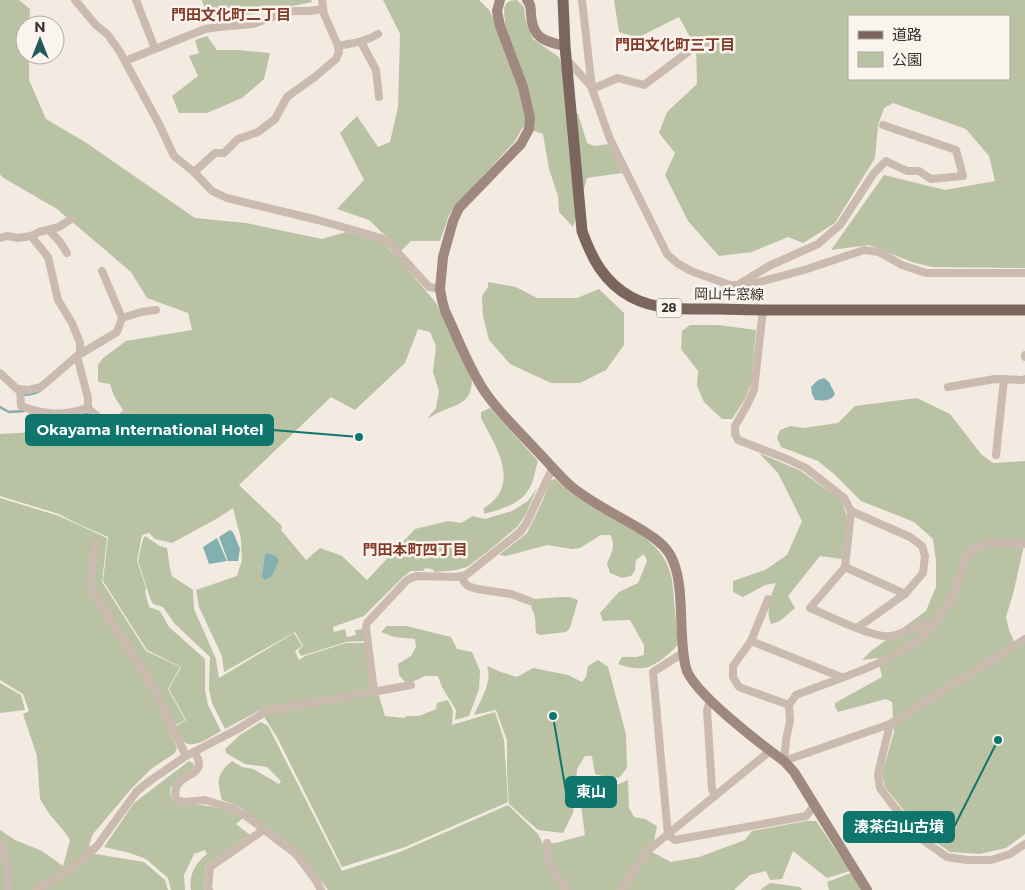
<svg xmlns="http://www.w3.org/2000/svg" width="1025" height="890" viewBox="0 0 1025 890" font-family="Montserrat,'Noto Sans JP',sans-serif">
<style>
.green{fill:#b9c2a2;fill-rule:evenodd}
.water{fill:#82afaf}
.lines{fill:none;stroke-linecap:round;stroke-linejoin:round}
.stream{stroke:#82afaf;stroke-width:2.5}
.street{stroke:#cbbaae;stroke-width:8}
.secondary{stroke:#9f897f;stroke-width:10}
.primary{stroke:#7b665e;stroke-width:11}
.labels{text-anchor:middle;stroke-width:5;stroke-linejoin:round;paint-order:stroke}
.shield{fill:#faf4ef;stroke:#746b66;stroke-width:1}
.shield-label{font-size:12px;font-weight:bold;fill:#3a302c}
.street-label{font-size:14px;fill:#3a302c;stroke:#faf4ef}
.neighbourhood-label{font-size:15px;font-weight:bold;fill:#853a28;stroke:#faf4ef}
.leader{fill:none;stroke:#0f766e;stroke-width:2}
.callout-dot{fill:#0f766e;stroke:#faf4ef;stroke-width:2}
.callout{fill:#0f766e;stroke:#0f766e;stroke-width:2}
.callout-label{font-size:15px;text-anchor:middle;font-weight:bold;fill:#fff}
</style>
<rect width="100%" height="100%" fill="#f3eae2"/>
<g class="green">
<path d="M0 0H19L30 9 29 25H25V55H29V80L46 119 85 142 195 218 246 223 322 239 346 232 381 241 404 265 436 303 472 381C471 402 459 404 442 411 437 413 432 416 427 419L436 408 439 391 433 372 436 346 430 332 418 329 405 363 355 410 331 397 239 485 282 526 281 530 306 560 320 548 342 556 367 580 415 529 448 521 461 523 473 516 485 519 512 511 528 501 537 488 526 514 517 527 487 552 467 567 456 570 435 572 432 569 425 568 423 571H411L404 576 364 616 333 627 334 632 345 629 347 637 356 635 355 630 364 629 365 641 346 642 301 656 298 651 303 646 295 632 224 672 222 656 199 607 196 590 237 576 242 560 241 539 233 508 218 518 172 543 155 539 149 533 142 535 137 561 146 588 145 591 149 607 160 611 169 627 205 659V690L208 705 221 731C210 737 190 753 180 738 178 735 177 730 175 727L186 720 169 689 181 667 147 650 103 581 108 537 78 524 59 514 0 496V434L52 431 101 439 109 426 123 410 114 396 110 384 98 382V365L103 358 126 341 192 330 188 313 147 298 131 272 57 209 2 177 0 174Z"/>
<path d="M202 0H311L312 2 254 14 208 19Z"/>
<path d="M383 0H479L489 10 496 23H505C504 11 501 0 517 0L524 7 525 18 533 39 559 57 564 72 566 108 578 114 587 143 594 146 609 144 622 173 587 178 573 227 559 212 558 196 549 169 543 134 523 127 515 141 471 189 455 206 449 215 440 241H411L401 251 369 220 337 209 364 180 340 133 357 116 378 147 390 142 398 107 400 34Z"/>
<path d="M614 0H1025V268L932 267 912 262 869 245 831 250 884 175 945 190 995 181 989 156 966 129 893 103 884 108 878 125 875 158 835 223 803 243 788 237 752 252 719 256 688 221 665 175 675 153 659 133 667 112 697 84 696 48 679 17 637 38 619 32ZM849 16H1009V79H849Z"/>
<path d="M207 36 217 50H238L270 53 264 79 242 98 207 113H179L172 96 198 76 189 56 199 53 195 40Z"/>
<path d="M488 282 516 287 537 298H577L599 289 624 313V345L606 370 580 383H551L510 364 489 340 483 316 482 296 488 287Z"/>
<path d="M690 325H718L756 330 751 384 745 399 732 419H722L704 402 697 386 698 371 681 349 682 331Z"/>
<path d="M917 398 950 414 981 454 993 463 1025 461V541L1013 594 1006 617 1009 630 1017 648 1025 643V834L1006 848 980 854 950 852 921 832 885 787 882 774 894 732 892 702 886 699 838 712 835 707V703L882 677 878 658 862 660 871 651 926 611 936 587V560L933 539 914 522 861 501 834 474 818 461 781 447 777 438 780 430 791 426 803 428 838 423 855 406Z"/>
<path d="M490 408 538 461C535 470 534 481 529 489 519 505 501 509 484 514V508C488 505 493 502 496 498 516 474 492 440 481 418V412Z"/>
<path d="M759 453 801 471 842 501 847 517 842 559 820 556 788 596 795 608 780 621 771 624C765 610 771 596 776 583L765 585 743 597 733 592V581L765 570 787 555 802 521 778 473Z"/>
<path d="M555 479C568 491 581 500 596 509 622 525 661 539 670 572 673 581 673 590 674 599 675 614 677 630 678 645 658 664 647 675 618 664L622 657H636L644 655V645L630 620 603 621 600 613 619 592 638 583 647 561 644 554 636 560 635 570 631 576 622 578 610 573 607 563C612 553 616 544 610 535H601L580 548 572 549 547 545 506 556 499 555 527 533 543 500 550 480Z"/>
<path d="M0 498 59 516 107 538 102 582 146 651 180 667 168 689 185 720 169 729 177 748 175 753 151 769 131 789 93 834 89 845 95 854 144 862 165 880 168 890H0V830L15 840 42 851 63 866 70 840 64 831 50 815 40 799 37 756 23 714 29 711 23 694 0 680Z"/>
<path d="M145 536 160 546 167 548 170 569 172 576 193 590 194 609 216 659 219 678 294 633 302 646 295 651 299 660 305 656 346 643H366L378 693 385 716 404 718 407 716H419L436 709 437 703 448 700 453 711 452 725 495 712 504 740 508 802 405 847 342 867 277 737 260 710 225 729 212 703 209 689 210 657 174 623 163 607 153 604 150 598 138 561 143 539Z"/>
<path d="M562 597H570L578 600 570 628 566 632 540 635 536 633 535 617 531 606 533 599Z"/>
<path d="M387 626H406L451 637 457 649 472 652 480 671 479 689 469 716 455 720 456 710 442 687 438 676H425L417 680 406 683 399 675 398 664 411 656 416 647 415 639 394 637 381 632Z"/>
<path d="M598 660 608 667 626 734 627 768 619 778 603 776 595 774 592 756H585L577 769 573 813 563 833 538 830 509 804 507 774V740L496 710 474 715C480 700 493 682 487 666L501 672 517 677 533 668 568 675 582 682 586 677 588 666Z"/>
<path d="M0 683 21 695 25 710 0 713Z"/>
<path d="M261 722 268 726 342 871 400 852 508 805 538 834 543 844 556 843 585 835 580 798 590 790 603 791 628 780 629 808 634 817 645 819 657 826 652 852 671 862 699 857 745 840 752 831 806 821H816L850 871 827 878 793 851 782 879 770 880 766 871 750 875 734 890H328L297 850 240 807 222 800C217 781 216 774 232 761L242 767 253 769 279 784 281 781 267 767 245 764 226 753 225 749 240 735Z"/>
<path d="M189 761 194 764 193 768 176 781 170 789 171 798 179 805C202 804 222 806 243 818L236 824 250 835 206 865 204 890H191C188 876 196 862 207 854L205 850 194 854 184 875 185 890H171L168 878 146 859 130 853 104 847 134 803Z"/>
<path d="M851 873 862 890H829L827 882Z"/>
<path d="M770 883 800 887 802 890H760Z"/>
</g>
<g class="water">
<path d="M824 378 829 382 835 394C831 401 823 401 815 400L812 394 811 387 818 380Z"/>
<path d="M230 530 233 532 240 549 238 561H228L219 537Z"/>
<path d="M217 538 227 561 209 564 203 547Z"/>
<path d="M267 553 276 556 279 560 272 576 265 580 262 577 265 555Z"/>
</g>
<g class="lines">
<g class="stream">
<path d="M21 394C28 396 34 394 40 391"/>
<path d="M0 407 9 412 24 411"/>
<path d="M46 416 67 417 87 414"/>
</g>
<g class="street">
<path d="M75 0 95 24 108 35 120 52 159 124 174 156 194 172 212 191 227 198 318 220 381 238 390 244 429 287 440 289"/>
<path d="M136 0 155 49"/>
<path d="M582 0 592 89 610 139 667 254 677 263 691 271 730 285H748L804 270 864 250 879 252 902 265 926 273H1025"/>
<path d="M361 42 376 70 379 97"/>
<path d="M338 46C352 43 366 42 378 34"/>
<path d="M566 59 591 86"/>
<path d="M125 61 205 29 219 27 253 24 287 12 295 11H309L323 9"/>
<path d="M592 89 618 78 644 85 688 52"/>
<path d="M194 172 215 153H224L238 139 258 132 275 119 287 97 316 76 336 59 339 52 338 46 324 14 322 0"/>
<path d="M49 230 60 242 67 253"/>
<path d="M31 236 48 257 58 300 72 323 80 343V354"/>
<path d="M0 238 7 236 18 238 31 236 39 232 59 227 71 219"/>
<path d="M738 285 769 266 818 244 840 225 874 173 886 161 907 171H919L931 179 963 176 956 150 883 125"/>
<path d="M763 310 754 390 746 407 735 426V434L738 440 785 458 806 468 844 498 851 511 845 567 810 608C827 615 875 639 891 636 906 633 919 623 935 624"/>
<path d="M122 318 141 312 156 310"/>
<path d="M1025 355V357"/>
<path d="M77 356 88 398V408"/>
<path d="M0 373 17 389 29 390 41 387 77 356 117 332 122 318 102 271"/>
<path d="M948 387 995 379 1022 380 1025 379"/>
<path d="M20 389 21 406C45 416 64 415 88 408 102 421 112 431 127 413"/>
<path d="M996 455 1004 379"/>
<path d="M851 511 910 537 922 546 925 556 923 573 905 594 857 628"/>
<path d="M96 543 90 581 91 589 153 687 186 756"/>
<path d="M1025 544C1010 543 986 541 972 550 962 556 958 591 950 602 940 618 928 634 912 645 878 667 834 680 796 695L789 705 790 721 786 740 784 761 890 724 1025 639"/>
<path d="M845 567 905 594"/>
<path d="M462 576 464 582 468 586 477 589 511 594 530 601"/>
<path d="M768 599 751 641 733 666V677L739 687 789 705"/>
<path d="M751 641 841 677"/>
<path d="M374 691 366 628 367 623 407 580 416 576 456 577 466 575 520 532 526 524 553 467"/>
<path d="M710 700 707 710 712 789 715 796"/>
<path d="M890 724 878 774 880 788 892 804 920 838 947 857 967 860H991L1010 854 1025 844"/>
<path d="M194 752C196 755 199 759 199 763 200 778 170 775 176 799L180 801 185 802 205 800 234 809 246 816 296 854 315 879 321 890"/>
<path d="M668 835 653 672 683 653"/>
<path d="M668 835 675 840 806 816 815 805"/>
<path d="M0 842 7 861 8 890"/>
<path d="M547 843C547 868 553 872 567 890"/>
<path d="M36 890 70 869 83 859 97 846 137 791 151 780 186 756 238 729 267 711 411 685"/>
<path d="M209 890 208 888 210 867C228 854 246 843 263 830"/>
<path d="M621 890 646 852 770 751"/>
</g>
<g class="secondary">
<path d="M500 0 497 11 500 26 523 87 530 118 529 129 521 144 459 208 453 221 443 257 440 289 442 300 445 311C458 338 468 367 485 392 500 414 520 432 538 452 549 463 560 477 572 487 592 503 615 514 637 527 648 534 661 541 669 553 687 581 677 634 686 668 692 692 762 745 784 761L794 772 867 890"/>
<path d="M527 0C531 4 531 9 531 15 533 39 544 41 565 46"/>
</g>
<path class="primary" d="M563 0 565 46 582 231C592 259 604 282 631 297 657 311 688 309 717 309 741 310 765 310 789 310 868 310 946 310 1025 310"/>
</g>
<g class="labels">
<rect class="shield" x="656.5" y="298.5" width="25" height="19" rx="4"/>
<g class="shield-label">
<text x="669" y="312">28</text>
</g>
<g class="street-label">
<text transform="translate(729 294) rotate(1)" y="5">岡山牛窓線</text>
</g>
<g class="neighbourhood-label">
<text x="231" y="20">門田文化町二丁目</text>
<text x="675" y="50">門田文化町三丁目</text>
<text x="415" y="555">門田本町四丁目</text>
</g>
</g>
<path class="leader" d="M359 437L273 430M553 716L566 792M998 740L954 827"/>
<g class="callout-dot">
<circle cx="359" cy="437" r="5"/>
<circle cx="553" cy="716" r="5"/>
<circle cx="998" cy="740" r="5"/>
</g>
<g class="callout">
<rect x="26" y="415" width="247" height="30" rx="5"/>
<rect x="566" y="777" width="50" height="30" rx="5"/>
<rect x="844" y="812" width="110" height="30" rx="5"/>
</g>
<g class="callout-label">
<text x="150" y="435">Okayama International Hotel</text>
<text x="591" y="797">東山</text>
<text x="899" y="832">湊茶臼山古墳</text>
</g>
<rect x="848" y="15" width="162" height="65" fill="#faf4ef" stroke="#ada6a1"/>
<rect x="858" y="31" width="25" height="8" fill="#7b665e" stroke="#ada6a1"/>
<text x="892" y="40" font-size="15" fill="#3a302c">道路</text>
<rect x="858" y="52" width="25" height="15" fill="#b9c2a2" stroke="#ada6a1"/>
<text x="892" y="65" font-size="15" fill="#3a302c">公園</text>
<g transform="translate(40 40)"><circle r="24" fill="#faf4ef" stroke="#ada6a1"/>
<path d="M0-4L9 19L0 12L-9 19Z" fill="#23595a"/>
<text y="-8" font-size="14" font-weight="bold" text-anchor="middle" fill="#3a302c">N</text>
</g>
</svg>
